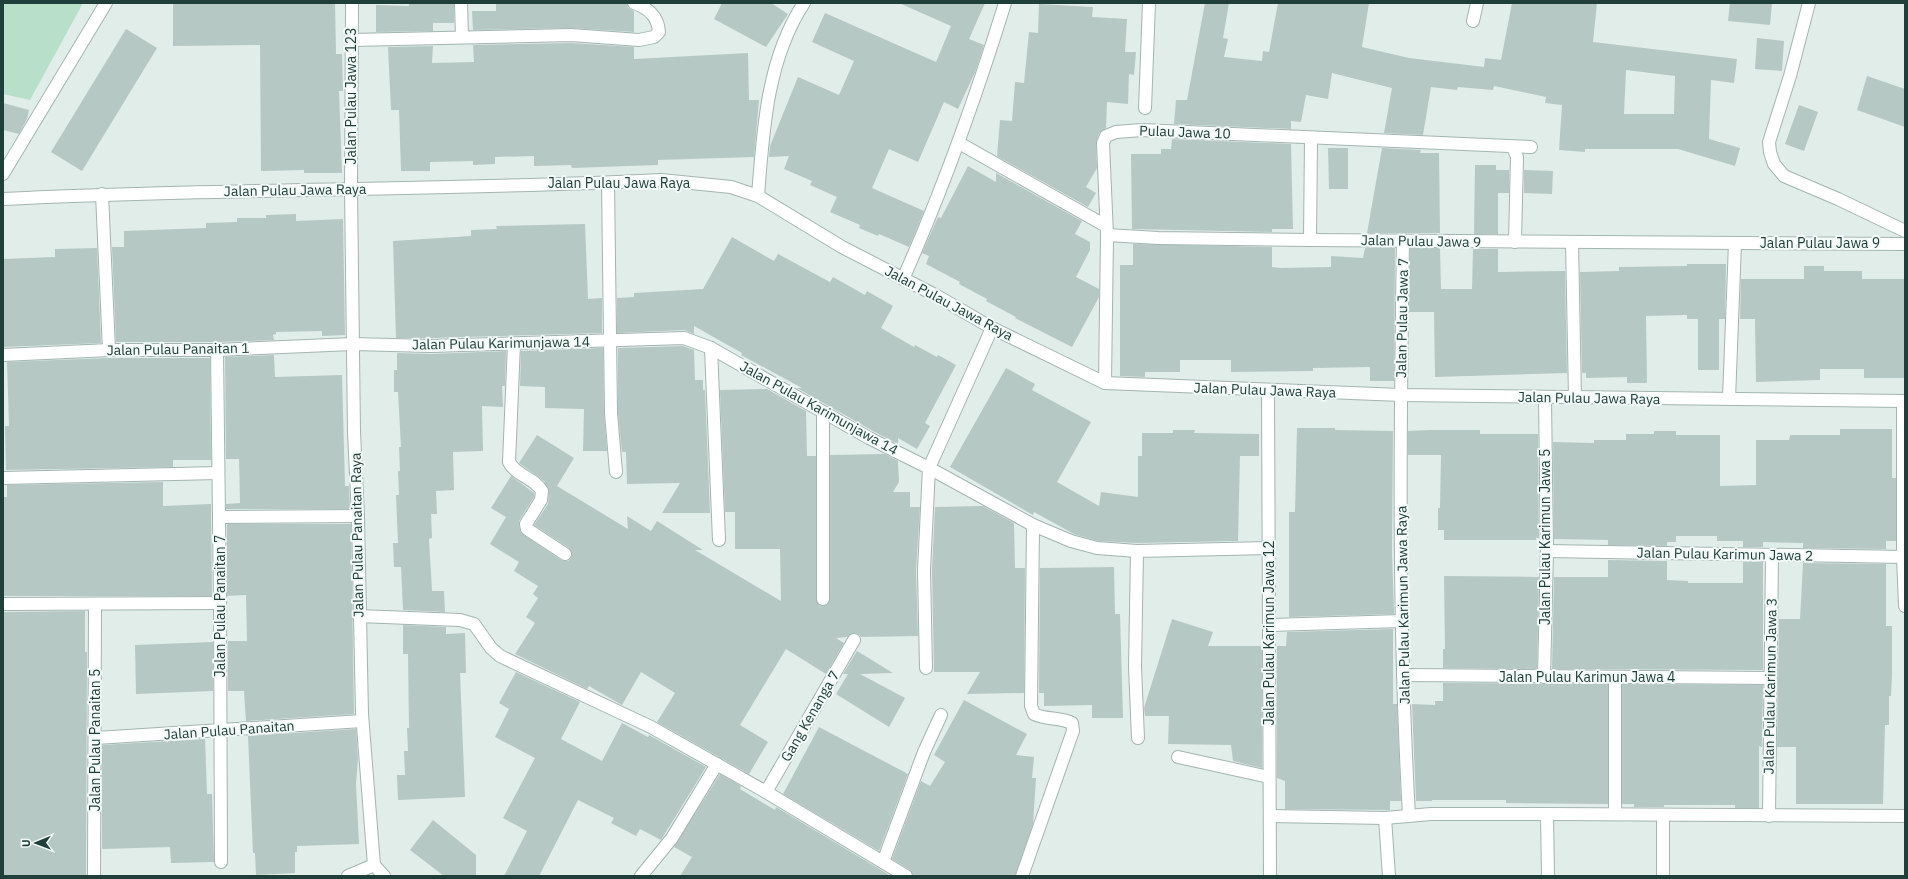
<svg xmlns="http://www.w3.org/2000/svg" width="1908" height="879" viewBox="0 0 1908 879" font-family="'IBM Plex Sans',sans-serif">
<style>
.green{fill:#b8dfc9}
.building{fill:#b6c8c3;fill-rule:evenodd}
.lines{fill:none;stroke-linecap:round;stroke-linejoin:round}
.minor-casing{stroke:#a3b5b1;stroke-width:14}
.minor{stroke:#fff;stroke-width:12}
.labels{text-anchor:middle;stroke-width:4;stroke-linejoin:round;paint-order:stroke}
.street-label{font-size:14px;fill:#203f3b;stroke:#f2f9f6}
</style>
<rect width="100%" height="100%" fill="#e1ede9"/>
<path class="green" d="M3 3H83L30 100 3 94Z"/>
<g class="building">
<path d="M335 3 336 54H342L343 91H339L342 173H304V170L261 171 260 45 173 46V4Z"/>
<path d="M409 3H454V23H433V31L376 32V5L409 6Z"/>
<path d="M496 3H627L628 8 634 11V32L571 28 473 30 472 11H496Z"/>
<path d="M722 3H771L788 14 766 47 714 19Z"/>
<path d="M899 3H985L969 39 984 45 976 70 958 109 944 102 918 162 889 149 872 188 924 211 909 247 879 234 878 236 859 228 860 225 830 212 837 197 810 185 812 181 784 169 789 156 769 157 770 146 798 77 839 95 854 61 812 42 825 13 936 62 951 26Z"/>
<path d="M1205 3H1229L1223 38 1228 39 1224 57 1262 61 1263 51 1269 52 1278 3H1369L1362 47 1409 58 1484 67 1485 58 1501 60 1512 3H1597L1593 42 1737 59 1734 83 1711 80 1709 139 1740 148 1735 166 1678 149H1585V152L1559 150 1562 105 1545 103 1546 97 1494 86 1493 90 1458 87 1457 90 1431 87 1423 135 1384 133 1392 88 1332 73 1328 99 1306 95 1301 122 1291 121V129L1174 124 1176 100H1187ZM1626 70 1675 76 1674 114H1624Z"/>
<path d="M1730 3H1772L1770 25 1728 21Z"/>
<path d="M1039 4 1093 7 1092 17 1127 19 1125 52H1136L1134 75 1129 74 1128 104 1107 102 1106 128 1099 133 1096 143 1097 168 1086 187 1096 193 1088 207 997 156 1000 120 1012 121 1015 82 1024 83 1029 32 1038 33Z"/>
<path d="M126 29 157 48 82 171 51 152Z"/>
<path d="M1757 38 1784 41 1782 71 1755 69Z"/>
<path d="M571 43 634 47V59L748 53 749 100H759L754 157 658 160V165L572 168 571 165 534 166V156L495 157V164L473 165V161L430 162V171H401L399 110H391L388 47 433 46 432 63 474 62 473 45Z"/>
<path d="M1867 76 1905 89V127L1857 110Z"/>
<path d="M3 103 29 110 27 119 19 134 3 130Z"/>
<path d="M1799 105 1818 112 1804 151 1785 144Z"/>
<path d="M1172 139 1291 144 1293 229H1272V232L1132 229 1131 154H1161V149H1171Z"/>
<path d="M1328 148H1348V189H1329Z"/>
<path d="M1382 148 1421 150 1420 153H1439L1440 233H1367Z"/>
<path d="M1475 165H1496V170H1509V193H1498V234H1474Z"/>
<path d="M968 166 996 182V173L1082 221 1075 234 1090 242V250L1076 277 1099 289V297L1072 347 1015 318 1016 317 986 301 987 299 959 284 960 282 926 264 929 256 922 253 938 217 941 218Z"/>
<path d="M1524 170 1553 171 1552 194 1524 193Z"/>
<path d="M296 214V221L343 219 345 335 322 336V331L276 332V334L273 335 274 340 217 342H116L112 247H124V231L206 228V223L237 222V218H266V215Z"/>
<path d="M585 224 588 299 602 298V333L431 338H396L393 241 471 236V230L497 229 496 226Z"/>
<path d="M732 237 774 261 778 254 830 282 833 277 865 295 867 291 893 306 881 328 914 347 915 345 937 357 938 355 956 365 925 423 930 426 917 449 898 438V444L873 431 797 388H802L741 355 742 353 694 326V334L684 330 617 333V298L634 297V293L703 289Z"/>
<path d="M1133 244 1272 247V267L1280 268 1331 267V256L1363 258 1365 248H1395L1394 381H1370V367L1313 368V371L1231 372V360H1180V372H1145V377L1120 376V265H1133Z"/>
<path d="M97 248 101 343 3 347V259L55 257V249Z"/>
<path d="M1410 248H1440L1441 289H1472L1473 249H1498V272L1565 271 1567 373 1435 377 1434 312H1409Z"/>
<path d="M1687 264H1726L1725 319H1719V370H1698V319H1687V315L1646 316 1647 383H1627V377L1586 378V373H1582L1580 272 1619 271V267L1687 266Z"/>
<path d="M1804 266H1824V271H1862V279H1905V378H1864V369H1820V380L1756 382 1755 319H1740L1741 279H1804Z"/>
<path d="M683 346 694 350 695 380H703V390H705L710 513H662L680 483 627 484 626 452H622L618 413V348Z"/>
<path d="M603 348 604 413 607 451H583L584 409 545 408V387L520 386 521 351Z"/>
<path d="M506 351 505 386H502L503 407 482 406 483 451 453 452 454 490 436 491 437 514H431L432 538 429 539 432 591H444L445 612 403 610 401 567H394L393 543H398L396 495H399L398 471H400L399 447H401L398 392H394V370H397V353L431 354Z"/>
<path d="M274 355 275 377 342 375 345 486H349L350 509H226V504L240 503 239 459H226L225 357Z"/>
<path d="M109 358H210L211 460H173V467L6 470 5 426H9L7 362Z"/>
<path d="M1006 368 1035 384 1032 390 1091 422 1057 482 1099 506 1101 492 1138 497V456H1142V433H1173V430H1195L1194 433 1259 434V456H1240L1238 541 1137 543 1098 541 1074 534 1034 512 1033 515 950 467Z"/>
<path d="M767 389 806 411 807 456H816V599L820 606 827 605 830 599V455L885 454 898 461 899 482 893 492H910V507H920L916 570 918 636 861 637 858 634 854 633 847 637 836 638 844 643 826 674 786 649 740 725 768 742 749 774 657 722 675 693 641 672 622 705 589 686 587 689 515 654 535 623 526 617 538 598 533 594 538 586 514 571 519 562 490 544 506 517 491 508 511 476 534 493V497L519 521V525L521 533 561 560 568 561 571 558 572 554 569 548 534 525 548 504 549 491 544 481 519 463 537 435 574 458 557 486 628 529 627 516 651 531 657 521 703 550H695L781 601 780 549H735V512H725L720 390Z"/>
<path d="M1297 428H1335V430L1393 431 1392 551 1394 614 1289 617V512H1295Z"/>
<path d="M1840 429H1892V478H1896V541H1886V549L1803 548V543L1763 542V547H1743V541H1717V536H1676V542H1667V546L1608 545V540L1554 539 1553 442 1594 443V440H1626V434H1654V431H1676V435H1720V486L1756 485V440H1789L1790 435H1840Z"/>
<path d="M1430 430H1480V434H1538L1539 538H1536V540H1444V530H1438V508H1440L1441 455H1408V431Z"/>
<path d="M163 482V506L211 504 212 596H3V497H7V485Z"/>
<path d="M983 506 1014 523 1015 568H1025L1024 693 967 694 980 672H934L932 570 935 507Z"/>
<path d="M227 524H351L354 714 246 721 244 691H228V641H247L246 595 227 596Z"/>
<path d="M1608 560 1667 561V580L1688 581V583H1743V562H1763V670L1552 669 1554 577H1608Z"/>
<path d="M1803 563 1886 564V626H1892V676L1891 696H1889V725H1885L1883 804H1796V747H1777L1779 619H1800Z"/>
<path d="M1114 567 1115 614H1120L1123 718H1092V705L1044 706V693H1039L1040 568Z"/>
<path d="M1444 576 1539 577 1537 669 1443 668V649H1445Z"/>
<path d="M85 611V652H87L86 876H3V612Z"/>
<path d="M1172 619 1213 632 1208 646H1262V768L1233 761 1231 745 1168 744 1169 716H1145L1144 708Z"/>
<path d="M403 625 446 627V634L465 633 466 673H460L465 797 398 800 397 775H405L404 751H408L407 728H409L408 654H403Z"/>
<path d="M1393 629V704H1397L1401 801H1390V810H1385L1285 809V781L1277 778V646H1286L1287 632Z"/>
<path d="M213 642V691L136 694 135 645Z"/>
<path d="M857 651 893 673 860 674 905 698 889 727 836 694 848 674H843Z"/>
<path d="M516 672 580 702 561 739 602 761 622 723 648 737 649 735 706 767 661 840 640 829 636 836 611 823 614 818 578 800 539 876H504L527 831 503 818 535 758 495 737 509 709 499 703Z"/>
<path d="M1443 683 1608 684V804L1506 803V800H1432V801H1416L1412 704 1435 705V701H1443Z"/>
<path d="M1622 684 1763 685 1762 747 1759 746V808H1735V805H1664V807H1634V804H1622Z"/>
<path d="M964 700 1027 734 1016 755 1034 757 1032 778H1036L1033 824 1015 876H913L910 870 892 859 921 781 930 786 945 762 934 755Z"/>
<path d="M819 727 908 774 879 851 783 794Z"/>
<path d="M356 729 358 759 356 784 359 844 297 846V852H295V873L256 875 255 853H253L248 736Z"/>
<path d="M205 739 207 794H212L214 862 171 863 170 847 102 849V745Z"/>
<path d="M720 774 741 786 740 789 775 810 776 807 891 876H680L692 857 674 847Z"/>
<path d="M433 820 476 855V876H444L410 850Z"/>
</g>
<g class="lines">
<g class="minor-casing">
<g id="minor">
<path d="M352 3 351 189 354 432 358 516 362 714 374 865 384 876"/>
<path d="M461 3 462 37"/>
<path d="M1809 3 1790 76 1769 142 1770 152 1774 164 1784 176 1838 199 1905 231"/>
<path d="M1473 21 1477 3"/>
<path d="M351 40 571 35 639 40 654 37 659 32C658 16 648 8 634 3"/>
<path d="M1145 108 1149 3"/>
<path d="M959 143 1106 226"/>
<path d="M1513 147 1517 157 1515 242"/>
<path d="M3 174 106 3"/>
<path d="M608 183 611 413 616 472"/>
<path d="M102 194 109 350"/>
<path d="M758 196C763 130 767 59 804 3"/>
<path d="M3 199C222 188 442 191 661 180L731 187 758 196 842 247 937 296 992 328 1105 383 1401 395 1905 401"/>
<path d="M1107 235 1158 238 1310 240 1905 244"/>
<path d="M1310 240 1311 138"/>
<path d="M1403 241C1400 432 1398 624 1409 815"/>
<path d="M1572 242 1575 398"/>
<path d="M903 279C943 189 976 97 1005 3"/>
<path d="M514 344 509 462C516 476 535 478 542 491L541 500 526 524 527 529 565 554"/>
<path d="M711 348 719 540"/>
<path d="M217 350 220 603 221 862"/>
<path d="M3 355 109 350H217L353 344 431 346 684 338 711 348 869 438 929 468 1033 525 1071 541 1097 548 1137 551 1269 548"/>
<path d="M1105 383 1107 235 1103 143 1106 136 1116 132 1142 130 1531 147"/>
<path d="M1268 390 1270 876"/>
<path d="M1729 399 1735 243"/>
<path d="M1903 401V557L1905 606"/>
<path d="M823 413V599"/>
<path d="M3 478 218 473"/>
<path d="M219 517 358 516"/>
<path d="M1137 551 1135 667 1138 738"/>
<path d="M1547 551 1905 557"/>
<path d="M3 604 220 603"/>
<path d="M359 616 460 620 474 624 491 648 500 656 651 727 766 792 906 876"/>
<path d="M1270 625 1402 621"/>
<path d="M926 668 924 570 929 468 992 328"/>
<path d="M1403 675 1770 678"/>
<path d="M1544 677 1547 551 1545 398"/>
<path d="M96 738 362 721"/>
<path d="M1178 757 1269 777"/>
<path d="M766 792 854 640"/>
<path d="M1547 814 1548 876"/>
<path d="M1615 814V677"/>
<path d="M1663 815V876"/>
<path d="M1270 816 1385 818 1431 814H1547L1905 816"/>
<path d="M1769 816 1772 555"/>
<path d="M1385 818 1389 876"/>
<path d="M883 862 924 752 941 715"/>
<path d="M94 876 95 604"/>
<path d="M348 876 374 865"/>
<path d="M641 876 672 838 717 764"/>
<path d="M1022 876 1073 731 1072 723C1060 717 1046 720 1034 714L1031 706 1033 525"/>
</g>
</g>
<use href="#minor" class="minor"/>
</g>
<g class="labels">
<g class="street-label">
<text transform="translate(351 96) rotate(-90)" y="5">Jalan Pulau Jawa 123</text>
<text transform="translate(1185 132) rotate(2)" y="5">Pulau Jawa 10</text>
<text x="619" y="188">Jalan Pulau Jawa Raya</text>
<text transform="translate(295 190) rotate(-1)" y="5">Jalan Pulau Jawa Raya</text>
<text transform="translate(1421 241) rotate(1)" y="5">Jalan Pulau Jawa 9</text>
<text x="1820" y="248">Jalan Pulau Jawa 9</text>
<text transform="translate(949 303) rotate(28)" y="5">Jalan Pulau Jawa Raya</text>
<text transform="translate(1402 318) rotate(-89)" y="5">Jalan Pulau Jawa 7</text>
<text transform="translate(501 343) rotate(-1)" y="5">Jalan Pulau Karimunjawa 14</text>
<text transform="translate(178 349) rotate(-1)" y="5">Jalan Pulau Panaitan 1</text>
<text transform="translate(1265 390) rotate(2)" y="5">Jalan Pulau Jawa Raya</text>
<text transform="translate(1589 398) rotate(1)" y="5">Jalan Pulau Jawa Raya</text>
<text transform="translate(819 408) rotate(29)" y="5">Jalan Pulau Karimunjawa 14</text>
<text transform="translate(357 535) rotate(-91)" y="5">Jalan Pulau Panaitan Raya</text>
<text transform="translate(1545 537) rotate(-90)" y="5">Jalan Pulau Karimun Jawa 5</text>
<text transform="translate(1725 554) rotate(1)" y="5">Jalan Pulau Karimun Jawa 2</text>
<text transform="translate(1403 605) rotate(-91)" y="5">Jalan Pulau Karimun Jawa Raya</text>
<text transform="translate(220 606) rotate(-90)" y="5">Jalan Pulau Panaitan 7</text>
<text transform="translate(1269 633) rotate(-90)" y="5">Jalan Pulau Karimun Jawa 12</text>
<text x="1587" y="682">Jalan Pulau Karimun Jawa 4</text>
<text transform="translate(1770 686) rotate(-89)" y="5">Jalan Pulau Karimun Jawa 3</text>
<text transform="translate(810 716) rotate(-60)" y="5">Gang Kenanga 7</text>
<text transform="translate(229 730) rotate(-4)" y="5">Jalan Pulau Panaitan</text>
<text transform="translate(95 740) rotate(-90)" y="5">Jalan Pulau Panaitan 5</text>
</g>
</g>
<rect width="1908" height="879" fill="none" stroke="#203f3b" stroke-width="8"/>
<g transform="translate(36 843) rotate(269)" stroke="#f2f9f6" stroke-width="3" paint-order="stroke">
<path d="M0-3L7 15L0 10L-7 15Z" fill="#203f3b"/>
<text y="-6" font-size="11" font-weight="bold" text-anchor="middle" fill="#203f3b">U</text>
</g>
</svg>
